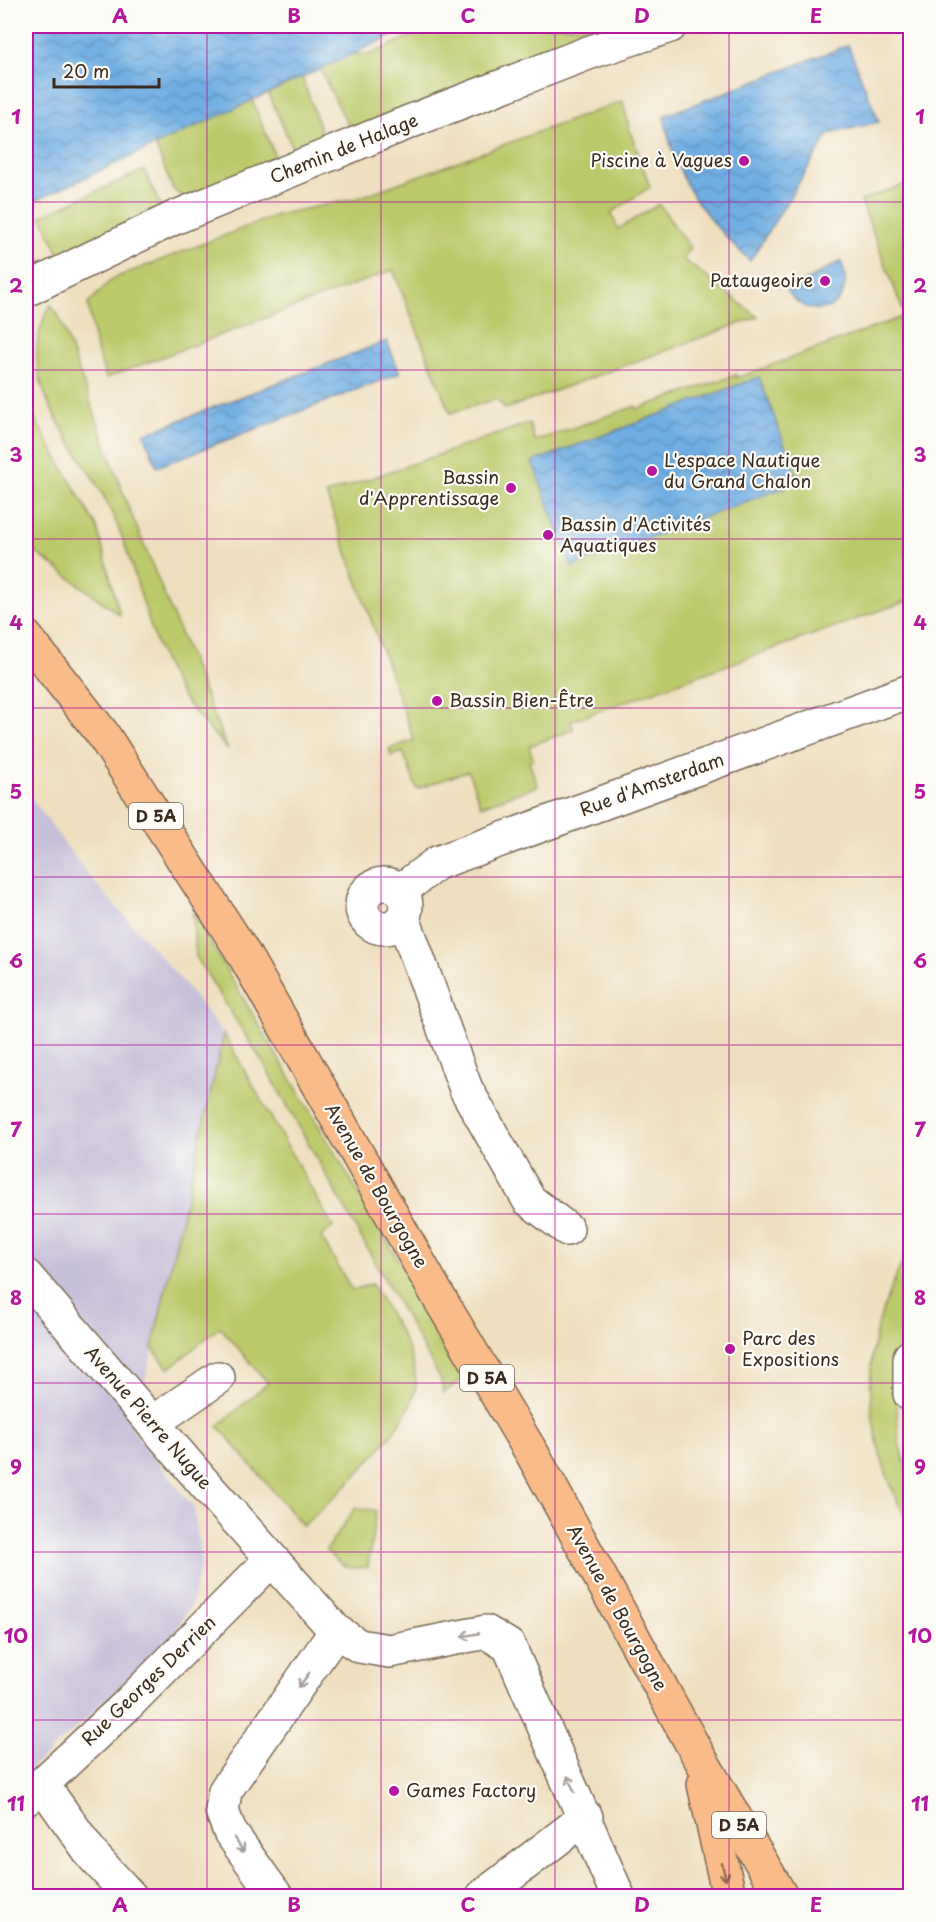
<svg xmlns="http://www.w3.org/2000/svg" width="936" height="1922" viewBox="0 0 936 1922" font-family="'Playpen Sans',sans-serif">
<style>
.industrial{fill:#c7c0d9}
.grass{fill:#bcc96b;stroke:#7c7a44;stroke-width:1.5}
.water{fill:url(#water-waves);stroke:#556c80;stroke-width:1.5}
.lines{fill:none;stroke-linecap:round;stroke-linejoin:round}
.minor-casing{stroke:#7a6956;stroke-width:36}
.major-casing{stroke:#7a6956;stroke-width:36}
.minor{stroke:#fff;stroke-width:33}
.major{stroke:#fabb8b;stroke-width:33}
.oneway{stroke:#a79f9a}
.oneway2{stroke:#916b4f}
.grid{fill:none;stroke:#b5179e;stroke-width:1.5;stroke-opacity:0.55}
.poi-dot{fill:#b5179e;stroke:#fdfcf7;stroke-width:2}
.labels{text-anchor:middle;stroke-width:4.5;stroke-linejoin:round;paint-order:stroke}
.shield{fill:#fdfcf7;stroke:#75695f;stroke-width:1.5}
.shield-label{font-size:16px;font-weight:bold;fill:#3b2a1e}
.street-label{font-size:18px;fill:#3b2a1e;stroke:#fdfcf7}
.poi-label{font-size:18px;fill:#3b2a1e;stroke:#fdfcf7;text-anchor:start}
.neatline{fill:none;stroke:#b5179e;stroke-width:2}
.grid-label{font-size:20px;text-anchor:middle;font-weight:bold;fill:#b5179e}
</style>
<defs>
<pattern id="water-waves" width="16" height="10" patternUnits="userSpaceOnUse" patternTransform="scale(1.5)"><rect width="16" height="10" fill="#6fade2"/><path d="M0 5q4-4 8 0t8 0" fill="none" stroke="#5c8db7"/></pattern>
</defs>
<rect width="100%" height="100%" fill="#fdfcf7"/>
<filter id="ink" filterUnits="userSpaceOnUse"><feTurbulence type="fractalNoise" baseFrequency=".0167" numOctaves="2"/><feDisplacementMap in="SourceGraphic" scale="12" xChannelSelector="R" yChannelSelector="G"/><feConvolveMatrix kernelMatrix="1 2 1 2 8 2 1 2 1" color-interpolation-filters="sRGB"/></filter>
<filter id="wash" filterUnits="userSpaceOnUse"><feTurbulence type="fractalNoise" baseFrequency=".008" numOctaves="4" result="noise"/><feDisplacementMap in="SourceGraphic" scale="24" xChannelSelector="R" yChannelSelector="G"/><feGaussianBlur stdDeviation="1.35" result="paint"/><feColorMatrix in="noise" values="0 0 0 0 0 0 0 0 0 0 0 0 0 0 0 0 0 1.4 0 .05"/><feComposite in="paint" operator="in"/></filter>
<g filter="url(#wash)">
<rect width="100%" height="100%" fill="#efdfbf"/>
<path class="industrial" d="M26 791 88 875 183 982 224 1034 163 1310 132 1429 194 1508 201 1562 192 1603 167 1646 26 1773Z"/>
<g class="grass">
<path d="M433 26H635L350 129 320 69 352 54H371Z"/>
<path d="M302 77 323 137 294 151 268 93Z"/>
<path d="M252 100 277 161 186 200 173 189 155 145Z"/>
<path d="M623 101 629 128 650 187 611 213 618 229 659 204 690 248 683 259 758 317 505 409 497 399 450 413 393 270 106 378 95 344 88 304 112 279 277 215 358 198Z"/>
<path d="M144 170 164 213 63 262 41 216Z"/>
<path d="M910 182V600L571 721 573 730 529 746 533 759 529 762 538 786 481 806 468 771 417 789 403 752 391 756 389 749 414 740 326 494 529 423 535 441 636 406 637 409 736 375 737 378 905 316 861 201Z"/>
<path d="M26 237 47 273 26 282Z"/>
<path d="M51 305 59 316 128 506 228 750C213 732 194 714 181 694 147 640 139 572 113 515 85 449 4 381 51 305Z"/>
<path d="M33 416 97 527 120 615 26 545V422Z"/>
<path d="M192 912 467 1376 443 1393 441 1380 265 1066 196 957Z"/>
<path d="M224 1034 333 1227 321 1237 352 1290 372 1284C389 1315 415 1348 416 1384 417 1421 331 1501 303 1526L218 1426 268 1383 220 1327 169 1369 152 1348Z"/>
<path d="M910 1244V1309L901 1333 895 1373 899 1443 910 1481V1527C878 1467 861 1401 876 1333 883 1303 898 1272 910 1244Z"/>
<path d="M356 1507 376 1511 368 1567C344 1570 342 1566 326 1550Z"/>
</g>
<g class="water">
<path d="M26 26H413L26 205Z"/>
<path d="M848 45 879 122 829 134 750 261C703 216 675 181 664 116Z"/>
<path d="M841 261C859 305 814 328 787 291Z"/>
<path d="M387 341 400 373 157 467 144 434Z"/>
<path d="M759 377 799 482 572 567 532 462Z"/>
</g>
</g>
<g filter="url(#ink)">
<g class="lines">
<g class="minor-casing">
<g id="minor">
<path d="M26 290 174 218 409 122 588 53 670 26"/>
<circle cx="384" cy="906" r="22"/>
<path d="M400 891 437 863 910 691"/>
<path d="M403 918 466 1089 529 1200 567 1229"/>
<path d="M26 1276 203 1482 336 1631 359 1646 389 1651 486 1632 509 1646 618 1896"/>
<path d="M910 1357V1394"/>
<path d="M152 1423 218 1378"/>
<path d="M42 1784 93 1856 130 1896"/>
<path d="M26 1799 127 1705 271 1560"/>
<path d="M276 1896 230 1832 222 1811 225 1791 336 1631"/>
<path d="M483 1896 586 1817"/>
</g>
</g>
<g class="major-casing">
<g id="major">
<path d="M26 637 102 733 242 951 438 1296 533 1455 697 1753 781 1896"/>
<path d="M704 1784 729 1896"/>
</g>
</g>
<use href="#minor" class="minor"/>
<use href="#major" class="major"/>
</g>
<defs><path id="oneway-shaft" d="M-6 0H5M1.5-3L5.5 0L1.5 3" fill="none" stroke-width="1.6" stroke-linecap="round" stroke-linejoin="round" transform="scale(1.5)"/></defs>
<g class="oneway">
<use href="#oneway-shaft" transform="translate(470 1635) rotate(169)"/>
<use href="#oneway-shaft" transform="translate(304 1680) rotate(126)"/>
<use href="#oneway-shaft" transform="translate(571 1784) rotate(-114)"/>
<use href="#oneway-shaft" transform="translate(239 1845) rotate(55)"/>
</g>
<use class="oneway2" href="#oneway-shaft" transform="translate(724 1872) rotate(77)"/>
</g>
<path class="grid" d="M207 26V1896M381 26V1896M555 26V1896M729 26V1896M26 202H910M26 370H910M26 539H910M26 708H910M26 877H910M26 1045H910M26 1214H910M26 1383H910M26 1552H910M26 1720H910"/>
<g class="poi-dot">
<circle cx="744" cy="161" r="6"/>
<circle cx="825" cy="281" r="6"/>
<circle cx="652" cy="471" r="6"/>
<circle cx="511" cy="488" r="6"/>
<circle cx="548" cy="535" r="6"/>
<circle cx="437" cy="701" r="6"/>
<circle cx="730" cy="1349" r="6"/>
<circle cx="394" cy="1791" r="6"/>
</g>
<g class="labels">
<g class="shield">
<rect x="129" y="803" width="54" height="26" rx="4.5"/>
<rect x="460" y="1365" width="54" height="26" rx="4.5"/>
<rect x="712" y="1812" width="54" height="26" rx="4.5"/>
</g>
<g class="shield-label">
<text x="156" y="822">D 5A</text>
<text x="487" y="1384">D 5A</text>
<text x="739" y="1831">D 5A</text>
</g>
<g class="street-label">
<text transform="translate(344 149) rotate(-22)" y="6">Chemin de Halage</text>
<text transform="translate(652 785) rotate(-20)" y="6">Rue d'Amsterdam</text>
<text transform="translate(376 1186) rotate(60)" y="6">Avenue de Bourgogne</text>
<text transform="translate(148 1418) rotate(49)" y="6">Avenue Pierre Nugue</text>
<text transform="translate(617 1608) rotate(61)" y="6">Avenue de Bourgogne</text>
<text transform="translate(149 1681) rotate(-44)" y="6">Rue Georges Derrien</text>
</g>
<g class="poi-label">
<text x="732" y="167" text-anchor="end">Piscine à Vagues</text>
<text x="813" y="287" text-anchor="end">Pataugeoire</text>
<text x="664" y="467">L'espace Nautique<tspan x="664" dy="21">du Grand Chalon</tspan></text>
<text x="499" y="484" text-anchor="end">Bassin<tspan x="499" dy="21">d'Apprentissage</tspan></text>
<text x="560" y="531">Bassin d'Activités<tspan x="560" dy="21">Aquatiques</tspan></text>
<text x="449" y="707">Bassin Bien-Être</text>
<text x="742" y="1345">Parc des<tspan x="742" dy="21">Expositions</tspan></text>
<text x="406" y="1797">Games Factory</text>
</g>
</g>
<rect width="936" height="1922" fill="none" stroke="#fdfcf7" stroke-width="66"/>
<path d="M54 78v9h105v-9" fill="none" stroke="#3b2a1e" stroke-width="3"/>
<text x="63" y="78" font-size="18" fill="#3b2a1e" stroke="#fdfcf7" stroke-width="4.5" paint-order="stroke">20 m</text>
<rect x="33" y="33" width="870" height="1856" class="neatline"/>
<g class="grid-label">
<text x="120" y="23">A</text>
<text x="294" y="23">B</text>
<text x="468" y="23">C</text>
<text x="642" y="23">D</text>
<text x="816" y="23">E</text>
<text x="16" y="124">1</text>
<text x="920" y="124">1</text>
<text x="16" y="293">2</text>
<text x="920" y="293">2</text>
<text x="16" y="462">3</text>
<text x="920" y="462">3</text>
<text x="16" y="630">4</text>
<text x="920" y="630">4</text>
<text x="16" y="799">5</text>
<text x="920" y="799">5</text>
<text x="16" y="968">6</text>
<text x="920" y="968">6</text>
<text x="16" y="1137">7</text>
<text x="920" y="1137">7</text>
<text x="16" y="1305">8</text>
<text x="920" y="1305">8</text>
<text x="16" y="1474">9</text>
<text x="920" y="1474">9</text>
<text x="16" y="1643">10</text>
<text x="920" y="1643">10</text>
<text x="16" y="1811">11</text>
<text x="920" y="1811">11</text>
<text x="120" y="1912">A</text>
<text x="294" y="1912">B</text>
<text x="468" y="1912">C</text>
<text x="642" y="1912">D</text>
<text x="816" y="1912">E</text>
</g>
</svg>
